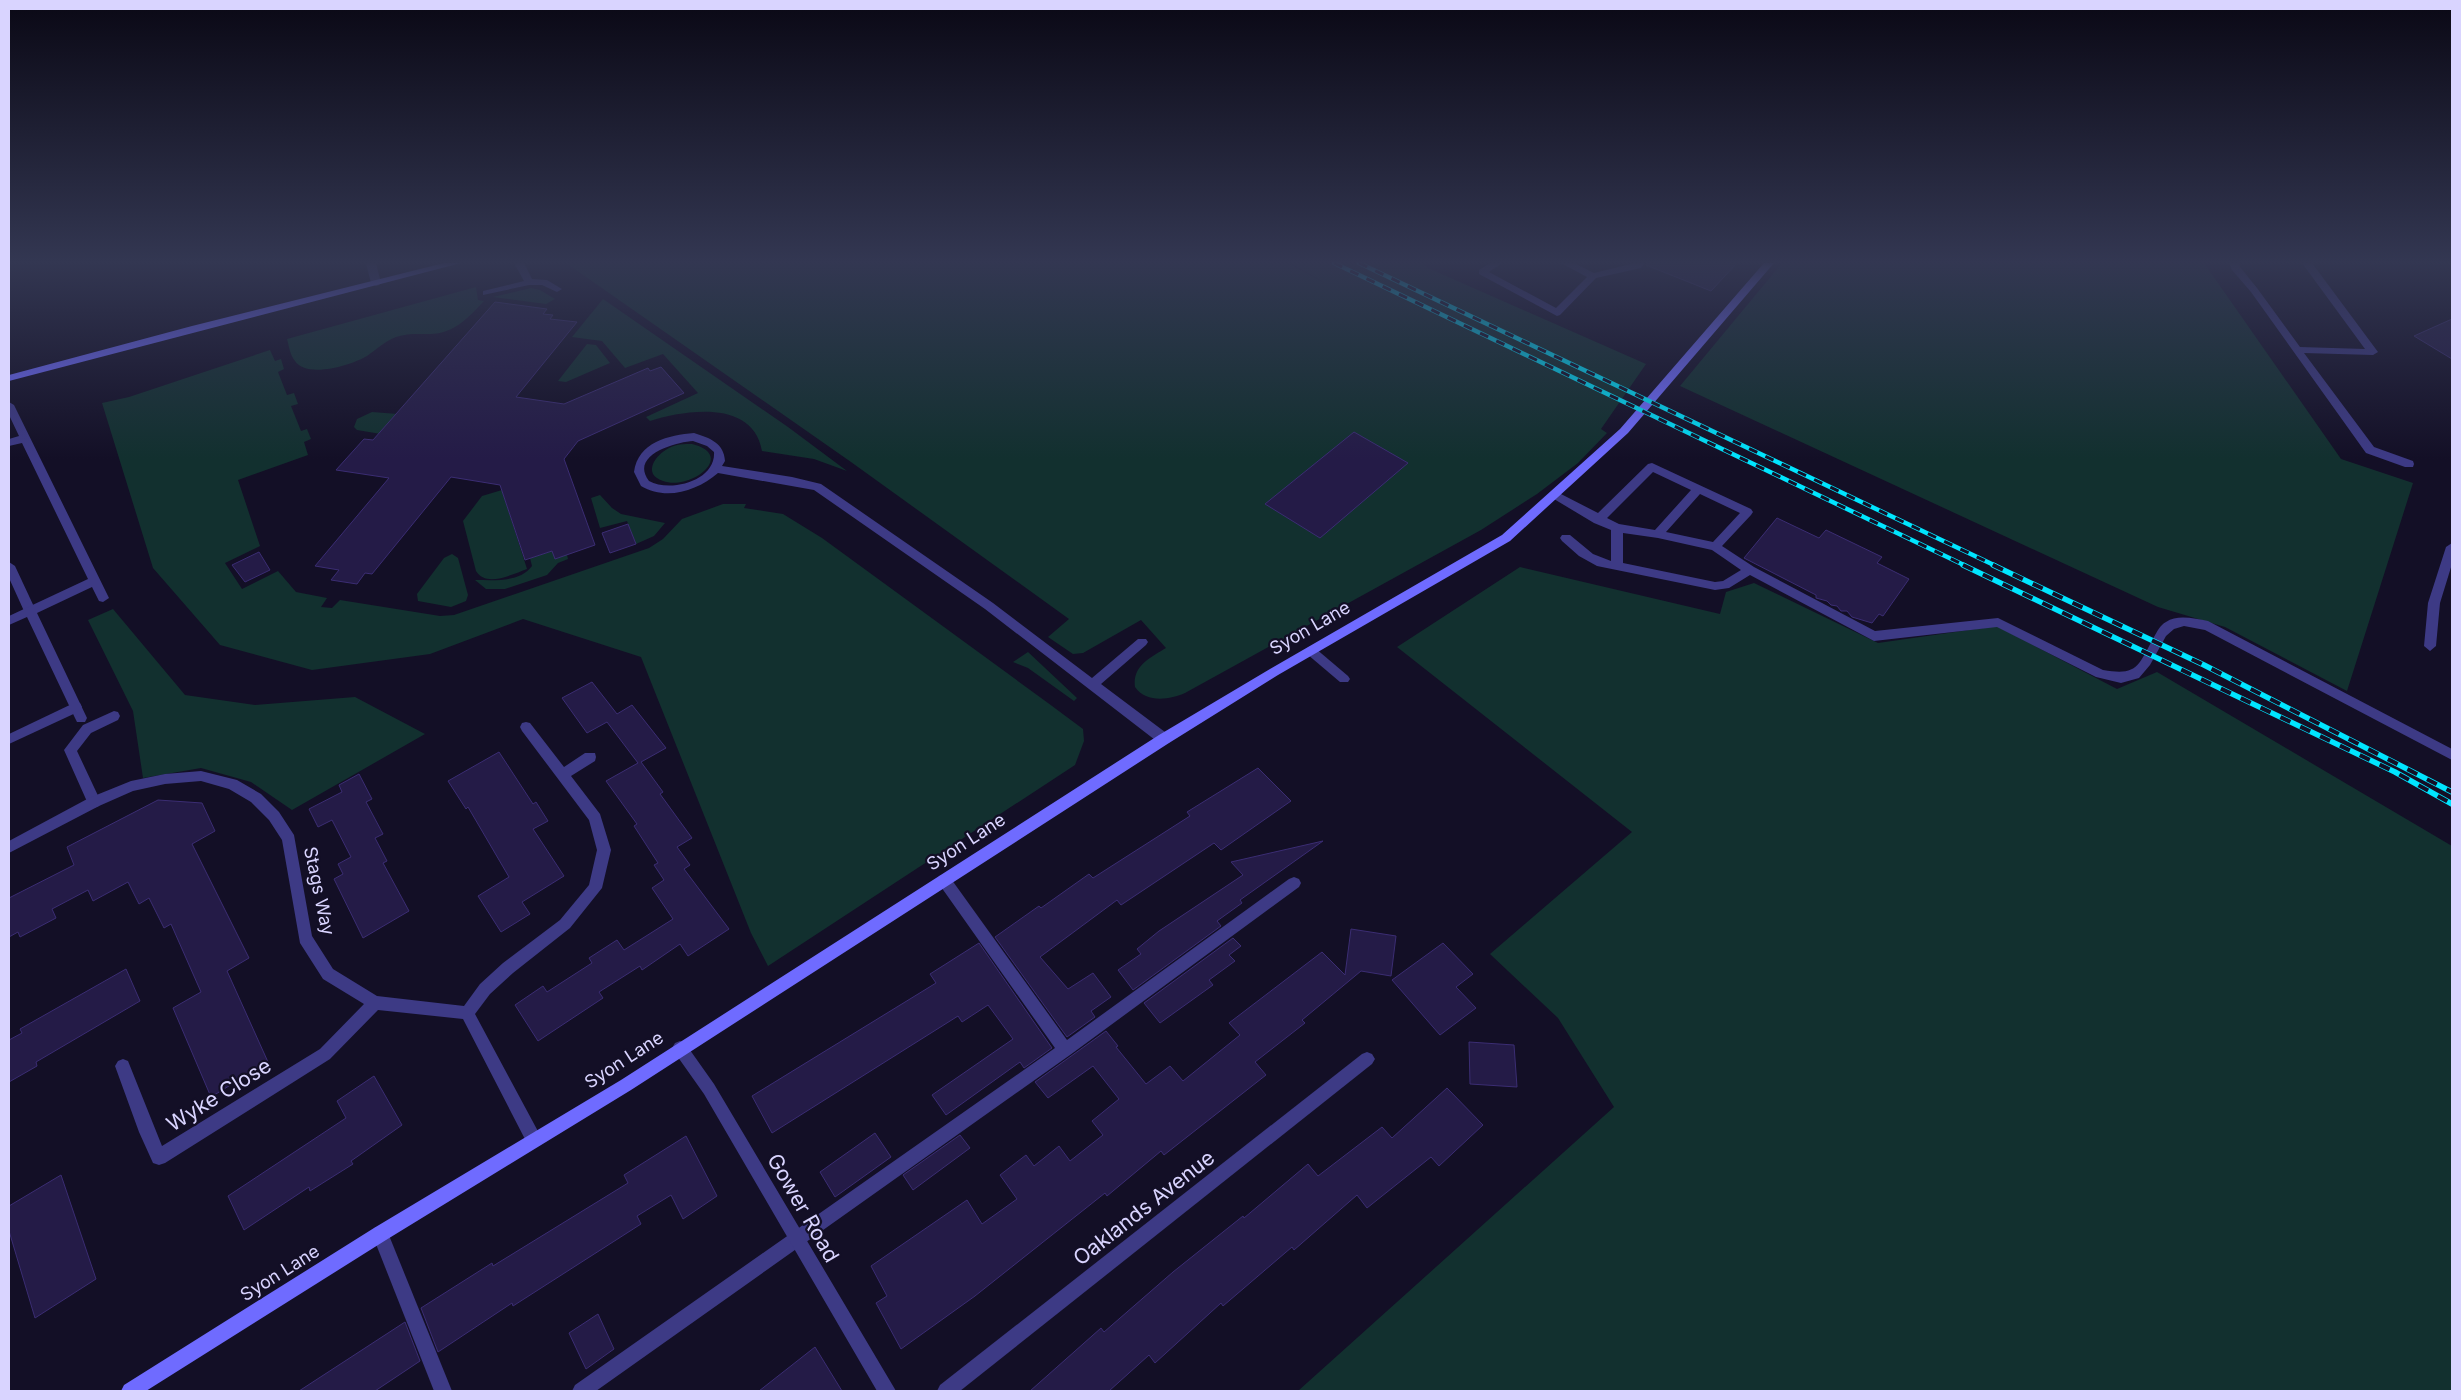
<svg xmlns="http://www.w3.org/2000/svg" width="2461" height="1400" viewBox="0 0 2461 1400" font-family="Inter,sans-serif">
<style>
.green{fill:#12302f}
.building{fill:#241b47;stroke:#3b2d73}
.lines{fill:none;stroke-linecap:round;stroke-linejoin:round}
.lane{fill:#3d3a85;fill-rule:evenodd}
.street{fill:#3d3a85;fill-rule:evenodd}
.secondary{fill:#6f6bff;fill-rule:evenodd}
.rail-far1-casing{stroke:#00e5ff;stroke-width:4.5}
.rail-casing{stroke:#00e5ff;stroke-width:5.5}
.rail-far1{stroke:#130f26;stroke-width:3;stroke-dasharray:9;stroke-linecap:butt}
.rail{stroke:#130f26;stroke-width:4;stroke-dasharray:11;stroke-linecap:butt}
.labels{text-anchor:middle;stroke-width:4.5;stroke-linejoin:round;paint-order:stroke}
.street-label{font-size:18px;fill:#d9d4ff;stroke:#130f26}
.near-street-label{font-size:21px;fill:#d9d4ff;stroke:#130f26}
</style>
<rect width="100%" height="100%" fill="#130f26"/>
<g class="green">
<path d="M566 263H1288L1327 284 1290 263H1423L1428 268 1646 364 1601 429 1607 433 1578 463 1537 494 1481 530 1185 693C1169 700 1146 703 1135 687 1132 666 1151 657 1166 648L1141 620 1083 653 1073 654 1048 637 1069 619 851 462Z"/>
<path d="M1782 263H2204L2341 459 2413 483 2347 691 2225 627 2158 607 1680 386Z"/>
<path d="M476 287 478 300 484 301C469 317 454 334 430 334 418 334 408 333 396 337 385 341 377 349 367 356 352 365 307 379 295 361 290 355 289 346 287 339Z"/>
<path d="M531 288 540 290 555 299 546 304 493 297Z"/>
<path d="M603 299 788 427 847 471 814 459 762 451C753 399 685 410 650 421L646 417 698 393 663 354 625 368 602 341 572 337Z"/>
<path d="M587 344 596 345 610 363 566 382 558 381Z"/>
<path d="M270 350 275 361 281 359 284 369 278 372 287 395 294 393 298 404 291 406 301 431 307 429 311 439 304 442 308 455 238 480 260 546 225 563 242 589 278 571 296 592 327 598 321 607 332 608 340 600 440 616 454 615 649 548 663 539 682 519 723 504H746L744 508 783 514 822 538 1048 703 1083 729 1084 741 1075 765 768 966 751 933 641 657 523 619 430 654 312 670 220 645 153 568 102 403 129 397Z"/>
<path d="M372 412 398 414 381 434 357 430 354 427 357 419Z"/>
<path d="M692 444C737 455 691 491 663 481 642 474 655 455 669 448 676 444 684 444 692 444Z"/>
<path d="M502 490 527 569C513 574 486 588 476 571L463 521 482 496Z"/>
<path d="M600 495 612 508 621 514 665 523 654 536 636 544 627 521 600 528 591 498Z"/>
<path d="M552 551 567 555 568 559 558 563 547 575 505 589H486L475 580C494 580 519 583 532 566L530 558Z"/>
<path d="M452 554 458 558 468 595 466 601 451 607 418 601 417 594 444 558Z"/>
<path d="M1520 567 1720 614 1726 592 1754 583 1878 643 1997 626 2117 689 2157 672 2452 846V1391H1298L1614 1107 1558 1018 1490 954 1632 832 1397 647Z"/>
<path d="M113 609 185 695 255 705 355 697 425 734 292 810 251 782 201 768 143 778 133 711 88 620Z"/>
<path d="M1028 652 1077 698 1074 701 1028 668 1013 662Z"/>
</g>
<g class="building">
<path d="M1647 263H1737L1711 291 1646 265Z"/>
<path d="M495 302 547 309 543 314 553 315 550 319 577 322 516 397 564 404 648 368 650 371 661 367 684 393 578 441 564 459 595 545 555 559 552 551 525 560 500 485 451 477 372 574 365 573 357 584 331 580 339 570 315 566 389 478 336 470 364 439 373 440Z"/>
<path d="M2452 319V359L2414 336Z"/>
<path d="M1354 432 1408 463 1320 538 1265 504Z"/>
<path d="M1777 518 1819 538 1826 530 1882 557 1877 563 1909 579 1883 616 1879 614 1872 623 1852 617 1847 611H1841L1837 606 1831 605 1827 601 1816 598V595L1744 558Z"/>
<path d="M628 524 636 544 610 553 602 533Z"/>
<path d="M259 552 270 570 245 582 232 565Z"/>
<path d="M592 682 617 714 632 705 666 748 641 762 663 792 660 794 692 838 677 847 690 865 684 869 729 929 688 956 680 944 642 970 640 966 599 992 603 998 538 1041 515 1005 543 986 547 992 592 963 589 958 617 940 624 950 673 919 652 888 664 880 654 865 658 863 634 826 637 824 606 781 638 763 607 722 587 733 562 698Z"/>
<path d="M499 752 533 804 536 802 548 821 533 829 564 876 522 902 530 914 501 932 478 896 509 877 468 807 466 809 448 781Z"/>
<path d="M1258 768 1291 801 1221 850 1214 843 1121 905 1117 900 1040 957 1068 989 1093 973 1111 997 1091 1011 1095 1017 1067 1037 995 937 1039 906 1041 908 1089 874 1093 878 1190 816 1187 812Z"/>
<path d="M359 774 372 799 366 802 383 834 375 838 387 861 383 863 409 911 363 938 334 879 343 874 338 864 351 857 332 820 318 827 309 809 342 792 339 785Z"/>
<path d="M158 800 202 803 215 831 192 844 249 958 227 971 268 1062 211 1097 173 1008 201 992 171 924 164 928 149 898 139 904 128 882 93 901 88 890 52 909 56 918 20 937 18 932 9 937V898L74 865 67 847Z"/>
<path d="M1323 841 1240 900 1242 903 1217 921 1221 926 1133 990 1118 970 1141 954 1137 949 1159 931 1243 875 1231 862Z"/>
<path d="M1351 929 1396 936 1391 976 1361 971 1302 1020 1305 1023 1255 1062 1266 1075 1164 1155 1161 1151 1107 1196 1105 1193 975 1296 901 1349 876 1303 887 1296 871 1266 967 1200 982 1224 1017 1199 1000 1175 1026 1155 1034 1166 1059 1146 1070 1161 1103 1135 1092 1121 1119 1099 1093 1066 1048 1098 1035 1082 1106 1031 1118 1046 1116 1047 1146 1084 1170 1066 1183 1081 1240 1035 1229 1023 1322 952 1345 975Z"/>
<path d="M1233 938 1241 946 1229 955 1235 961 1209 980 1213 985 1160 1023 1144 1003Z"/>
<path d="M979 943 1052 1048 1024 1068 1020 1062 946 1115 932 1095 1013 1039 988 1005 962 1022 958 1016 772 1133 752 1096 936 983 930 974Z"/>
<path d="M1443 943 1473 974 1456 987 1476 1008 1440 1035 1392 980Z"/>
<path d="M126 969 140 1001 36 1062 37 1066 9 1082V1040L22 1033 20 1029Z"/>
<path d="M1469 1042 1514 1045 1517 1087 1470 1084Z"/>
<path d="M374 1076 402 1125 351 1161 353 1164 310 1191 309 1187 244 1230 228 1196 346 1118 337 1101Z"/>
<path d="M1447 1088 1483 1125 1439 1166 1431 1157 1367 1208 1357 1195 1294 1250 1292 1247 1223 1306 1221 1303 1155 1363 1149 1355 1109 1391H1030L1101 1328 1104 1332 1173 1272 1243 1216 1244 1218 1308 1164 1318 1176 1382 1127 1392 1138Z"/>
<path d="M875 1133 891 1157 835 1197 820 1172Z"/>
<path d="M960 1135 970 1148 913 1190 903 1175Z"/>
<path d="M686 1136 717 1196 683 1219 671 1195 637 1216 641 1224 513 1306 512 1303 438 1352 421 1308 492 1263 493 1266 628 1183 624 1175Z"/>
<path d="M61 1175 96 1279 35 1318 9 1231V1206Z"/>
<path d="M598 1314 614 1349 586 1369 569 1333Z"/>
<path d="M405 1322 420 1361 375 1391H299Z"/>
<path d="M815 1347 842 1391H759Z"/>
</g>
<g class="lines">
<g class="lane">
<path d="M366 263H376L381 283 379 285 376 286 371 283Z"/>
<path d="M514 263H524L532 279 547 280 562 289 557 292 542 285H529L483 295V291L524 281Z"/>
<path d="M1490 263H1502L1489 272 1556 308 1587 277 1561 263H1574L1594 273 1635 263H1645L1641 268 1596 278 1560 315 1557 316 1479 274V270Z"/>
<path d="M2229 263H2239L2240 267 2257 288 2300 347 2365 349 2302 263H2312L2378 352 2373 355 2304 353 2374 447 2413 461 2414 464 2413 467H2405L2366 453 2251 292 2232 270Z"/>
<path d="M694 433C710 438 724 443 725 461L722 466 792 477 821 484 993 603 1092 678 1138 639H1146L1148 642 1146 645 1101 684 1169 735 1170 739 1169 743H1159L985 609 814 490 718 473C697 491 666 501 641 486L634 472C638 442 669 435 694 433ZM693 441 707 446 714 452C716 481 670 493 649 481 629 455 676 442 693 441Z"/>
<path d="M1652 463 1751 509 1753 512 1751 515 1722 546 1754 567 1875 631 1998 618 2103 670C2138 676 2138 666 2154 637 2157 632 2160 625 2166 622 2178 614 2195 619 2208 621L2452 749V760L2205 630 2184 626 2174 629 2166 636 2150 665 2139 678 2121 683 2096 677 1997 627 1874 641 1750 575 1729 588 1715 590 1597 566 1579 556 1562 541 1560 538 1562 535H1570L1593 554 1611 561V530L1594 523 1549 496 1551 493H1559L1598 513 1648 464ZM1653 472 1691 490 1655 530 1619 524 1607 518ZM1700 494 1740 513 1713 542 1666 532ZM1623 533 1658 538 1712 550 1741 570 1723 581 1715 582 1623 563Z"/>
<path d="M2452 543V564L2440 603 2436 646 2430 651 2424 646 2428 603 2446 547Z"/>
<path d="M9 562 15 566 36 611 34 614H26L24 611 9 578Z"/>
<path d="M1311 646 1315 648 1348 676 1350 679 1348 682H1340L1307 654 1305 651 1307 648Z"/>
<path d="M76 702 80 703 82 707 80 711 9 744V734Z"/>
<path d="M114 711 118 712 120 716 118 720 91 733 77 751 101 802 99 806 94 808 89 806 64 750 83 725Z"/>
<path d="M944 874 949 876 1067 1040 1289 879 1294 877 1299 879 1301 883 1299 887 1070 1055 596 1391H572L575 1385 1055 1048 939 884 937 880 939 876Z"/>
<path d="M380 1226 386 1228 452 1391H434L372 1234 374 1228Z"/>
</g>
<g class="street">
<path d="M9 402 14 405 109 598 103 602 99 601 92 587 37 613 87 718 85 722H77L75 718 27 617 9 625V616L88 579 22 443 9 446V439L19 436 9 415Z"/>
<path d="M526 722 530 723 564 767 585 753H595L596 757 595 761 571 776 600 814 611 850 602 888 570 928 513 973 490 994 475 1014 540 1135 542 1140 540 1145 534 1148 528 1145 463 1019 378 1010 330 1059 165 1163 159 1165 153 1163 139 1132 115 1066 118 1061 123 1059 128 1061 162 1146 320 1049 364 1004 323 979 300 943 282 840 269 820 251 802 229 789 201 781 165 784 133 791 99 806 9 853V841L89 798 131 781 165 774 201 771 237 780 261 794 279 812 294 835 312 936 333 969 377 996 464 1006 480 984 503 963 560 920 589 885 597 850 589 820 522 731 520 727 522 723Z"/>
<path d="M680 1041 685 1043 714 1084 896 1391H877L704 1094 675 1053 672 1048 675 1043Z"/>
<path d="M1367 1052 1372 1054 1375 1059 1372 1064 960 1391H937L940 1385 1362 1054Z"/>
</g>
<g class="secondary">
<path d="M444 263H461L9 381V375L192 326Z"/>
<path d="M1764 263H1774L1628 433 1510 541 1278 675 1169 743 631 1090 386 1240 146 1391H121L124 1385 374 1228 621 1080 1159 735 1270 669 1502 535 1620 429Z"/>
</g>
<g class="rail-far1-casing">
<g id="rail-far1">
<path d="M1334 263 1966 566"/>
<path d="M1359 263 1996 566"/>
</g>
</g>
<g class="rail-casing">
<g id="rail">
<path d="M1963 565 2395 772 2452 804"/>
<path d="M1993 565 2204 665 2452 792"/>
</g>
</g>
<use href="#rail-far1" class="rail-far1"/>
<use href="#rail" class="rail"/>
</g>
<linearGradient id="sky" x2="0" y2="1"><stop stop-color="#0a0815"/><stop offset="0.57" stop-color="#333752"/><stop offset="1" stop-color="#333752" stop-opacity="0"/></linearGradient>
<rect width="2461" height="459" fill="url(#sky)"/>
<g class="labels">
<g class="street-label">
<text transform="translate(1310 628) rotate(-30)" y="6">Syon Lane</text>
<text transform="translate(966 842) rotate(-33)" y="6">Syon Lane</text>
<text transform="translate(319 891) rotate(78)" y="6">Stags Way</text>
<text transform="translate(624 1060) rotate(-33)" y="6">Syon Lane</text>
<text transform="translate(280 1273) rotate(-32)" y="6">Syon Lane</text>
</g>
<g class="near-street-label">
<text transform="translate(219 1095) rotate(-32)" y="7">Wyke Close</text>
<text transform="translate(803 1208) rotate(60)" y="7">Gower Road</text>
<text transform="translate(1144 1208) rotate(-38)" y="7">Oaklands Avenue</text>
</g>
</g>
<rect width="2461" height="1400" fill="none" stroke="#d9d4ff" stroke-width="20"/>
</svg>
